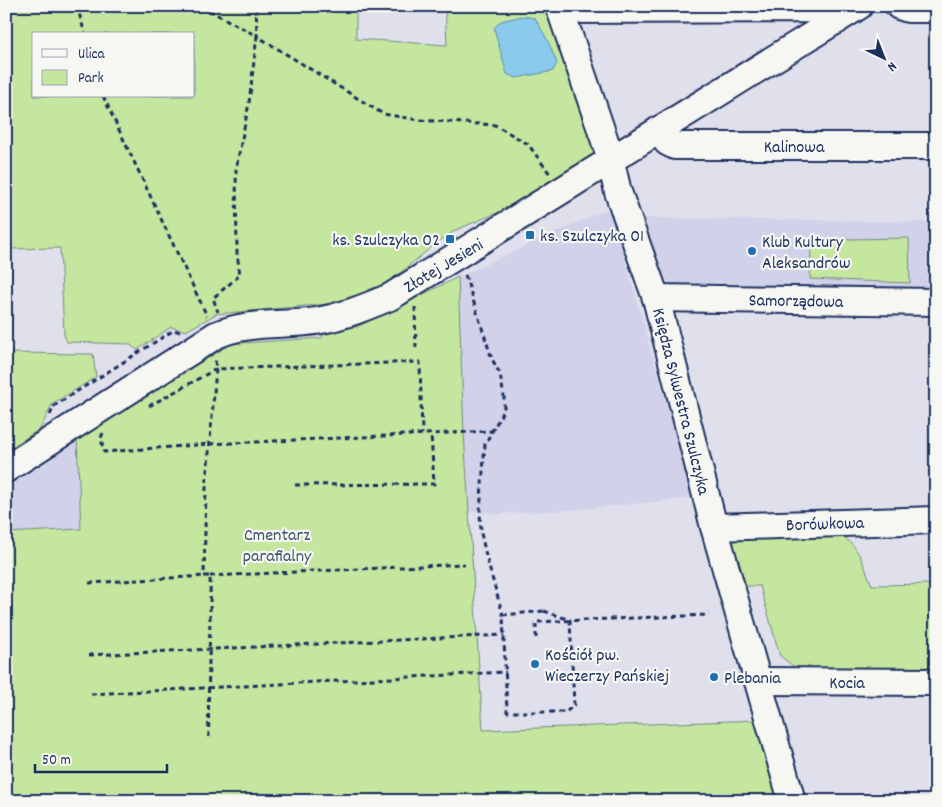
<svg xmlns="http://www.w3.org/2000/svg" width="942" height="807" viewBox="0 0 942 807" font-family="Dekko,sans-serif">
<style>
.built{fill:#d1d1e9}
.green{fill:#c4e69f;stroke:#708a7e;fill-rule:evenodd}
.water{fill:#8bcaec;stroke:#5e8cb3}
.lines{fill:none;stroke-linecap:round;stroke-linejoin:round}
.minor-casing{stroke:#1b2f5e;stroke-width:30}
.path{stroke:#1b2f5e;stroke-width:3;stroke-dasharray:5 4;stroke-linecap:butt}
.minor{stroke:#f6f6f2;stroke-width:26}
.poi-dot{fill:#1f6fb2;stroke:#f6f6f2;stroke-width:2}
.labels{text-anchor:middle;stroke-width:4.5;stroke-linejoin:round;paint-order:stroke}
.street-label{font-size:18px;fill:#1b2f5e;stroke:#f6f6f2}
.poi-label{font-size:18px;fill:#1b2f5e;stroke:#f6f6f2;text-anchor:start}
.park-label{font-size:18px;fill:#3d546b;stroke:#f6f6f2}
</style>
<rect width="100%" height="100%" fill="#e0e0ed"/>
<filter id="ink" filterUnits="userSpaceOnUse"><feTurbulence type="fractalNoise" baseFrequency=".02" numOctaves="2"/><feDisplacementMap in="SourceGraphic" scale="10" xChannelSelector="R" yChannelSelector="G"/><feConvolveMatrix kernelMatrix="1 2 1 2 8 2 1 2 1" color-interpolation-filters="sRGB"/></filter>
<g filter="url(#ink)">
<g class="built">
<path d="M605 210 611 211 694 498 572 510 495 514 470 511 464 433 458 277Z"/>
<path d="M645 218 934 222 936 295 830 292 825 286H813L807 291 680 289 661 278Z"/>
<path d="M77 439 81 529 6 533V483Z"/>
</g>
<g class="green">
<path d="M6 6H356V39L447 45 445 6H547L595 154 506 209 456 230 435 244 399 274 382 286 362 296 328 304 216 314 186 331 171 327 137 350 129 344 67 342 64 335 60 248 6 249ZM34 34H194V96H34Z"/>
<path d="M909 238 910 283 810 279 811 245H827L846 239Z"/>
<path d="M458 277 464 433 483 730 760 720 781 801H6V533L81 529 77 439 137 399 220 351 226 344 322 338 324 331 357 327Z"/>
<path d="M6 353 93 354 96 377 52 404 41 428 6 451Z"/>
<path d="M836 531C860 547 861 559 872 585L936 584V668L800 671 780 656 760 586H744L729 536Z"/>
</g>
<path class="water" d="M522 16 535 18 548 41 557 63 553 71 516 78 507 74 494 28 501 21Z"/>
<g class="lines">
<g class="minor-casing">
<g id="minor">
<path d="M559 6 608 150 618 192 656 298 714 527 792 801"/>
<path d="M899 6 908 9H936"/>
<path d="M560 10 818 9C828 10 830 13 836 21"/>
<path d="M660 129 667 142 675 146H936"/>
<path d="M656 298 936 302"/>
<path d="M6 469 216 335C248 321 283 326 316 321 342 317 366 307 390 297L859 6"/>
<path d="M714 527 936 520"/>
<path d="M758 681 936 682"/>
</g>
</g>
<g class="path">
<path d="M77 6 85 34"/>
<path d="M201 6 257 36 249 103 236 169 237 253 240 275 213 298 218 312"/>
<path d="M256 6 257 36 383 114 419 120 495 125 528 144 550 174"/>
<path d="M103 96 207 316"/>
<path d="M465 275 492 359 500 374 504 397V407L500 417 485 444 480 512 481 533 487 560 503 615"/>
<path d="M415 307 416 350"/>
<path d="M149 406 216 369 420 362 422 434"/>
<path d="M50 415 54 406 174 330 180 332"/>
<path d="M103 433 101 438 104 452 210 444 492 431"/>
<path d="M295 485 434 484 431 434"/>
<path d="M210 576 465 564"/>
<path d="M89 583 204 576"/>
<path d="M544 611 570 620 574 705 566 712H507L503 615Z"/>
<path d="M536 638V622L709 615"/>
<path d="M89 655 504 635"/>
<path d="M91 694 506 672"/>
<path d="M209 737C207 683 211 630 210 576H204L206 488 216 369 215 360"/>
</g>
<use href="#minor" class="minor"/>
</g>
</g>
<g class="poi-dot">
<rect x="525" y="230" width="10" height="10" rx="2.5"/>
<rect x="445" y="234" width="10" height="10" rx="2.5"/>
<circle cx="752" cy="251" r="5"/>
<circle cx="535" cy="664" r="5"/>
<circle cx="714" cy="677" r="5"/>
</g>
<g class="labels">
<g class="street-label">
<text x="794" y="152">Kalinowa</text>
<text transform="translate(443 265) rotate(-31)" y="6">Złotej Jesieni</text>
<text transform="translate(796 300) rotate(1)" y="6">Samorządowa</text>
<text transform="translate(682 401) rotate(76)" y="6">Księdza Sylwestra Szulczyka</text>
<text transform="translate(825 523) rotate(-2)" y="6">Borówkowa</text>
<text x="847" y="688">Kocia</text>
</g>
<g class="poi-label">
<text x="540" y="241">ks. Szulczyka 01</text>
<text x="440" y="245" text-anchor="end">ks. Szulczyka 02</text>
<text x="762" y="247">Klub Kultury<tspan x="762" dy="21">Aleksandrów</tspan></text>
<text x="545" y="660">Kościół pw.<tspan x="545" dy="21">Wieczerzy Pańskiej</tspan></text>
<text x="724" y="683">Plebania</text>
</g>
<g class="park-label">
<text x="277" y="540">Cmentarz<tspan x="277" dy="21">parafialny</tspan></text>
</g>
</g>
<rect width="942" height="807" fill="none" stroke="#f6f6f2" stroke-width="25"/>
<rect x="12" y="12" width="917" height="782" fill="none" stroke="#1b2f5e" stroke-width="2" filter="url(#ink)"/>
<rect x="32" y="32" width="162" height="65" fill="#f6f6f2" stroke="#9ea6b7"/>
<rect x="42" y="49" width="25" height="8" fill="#f6f6f2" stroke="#9ea6b7"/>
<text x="78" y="58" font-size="15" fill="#1b2f5e">Ulica</text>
<rect x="42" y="70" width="25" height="15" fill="#c4e69f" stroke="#9ea6b7"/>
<text x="78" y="82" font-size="15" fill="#1b2f5e">Park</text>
<g transform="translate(884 58) rotate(137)" stroke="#f6f6f2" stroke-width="4" paint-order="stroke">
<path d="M0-4L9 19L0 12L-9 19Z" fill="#1b2f5e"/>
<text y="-8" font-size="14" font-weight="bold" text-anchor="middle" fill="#1b2f5e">N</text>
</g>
<path d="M35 764v8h132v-8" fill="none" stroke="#1b2f5e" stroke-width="2.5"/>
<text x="42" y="764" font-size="15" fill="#1b2f5e" stroke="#f6f6f2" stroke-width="4" paint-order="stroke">50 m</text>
</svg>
